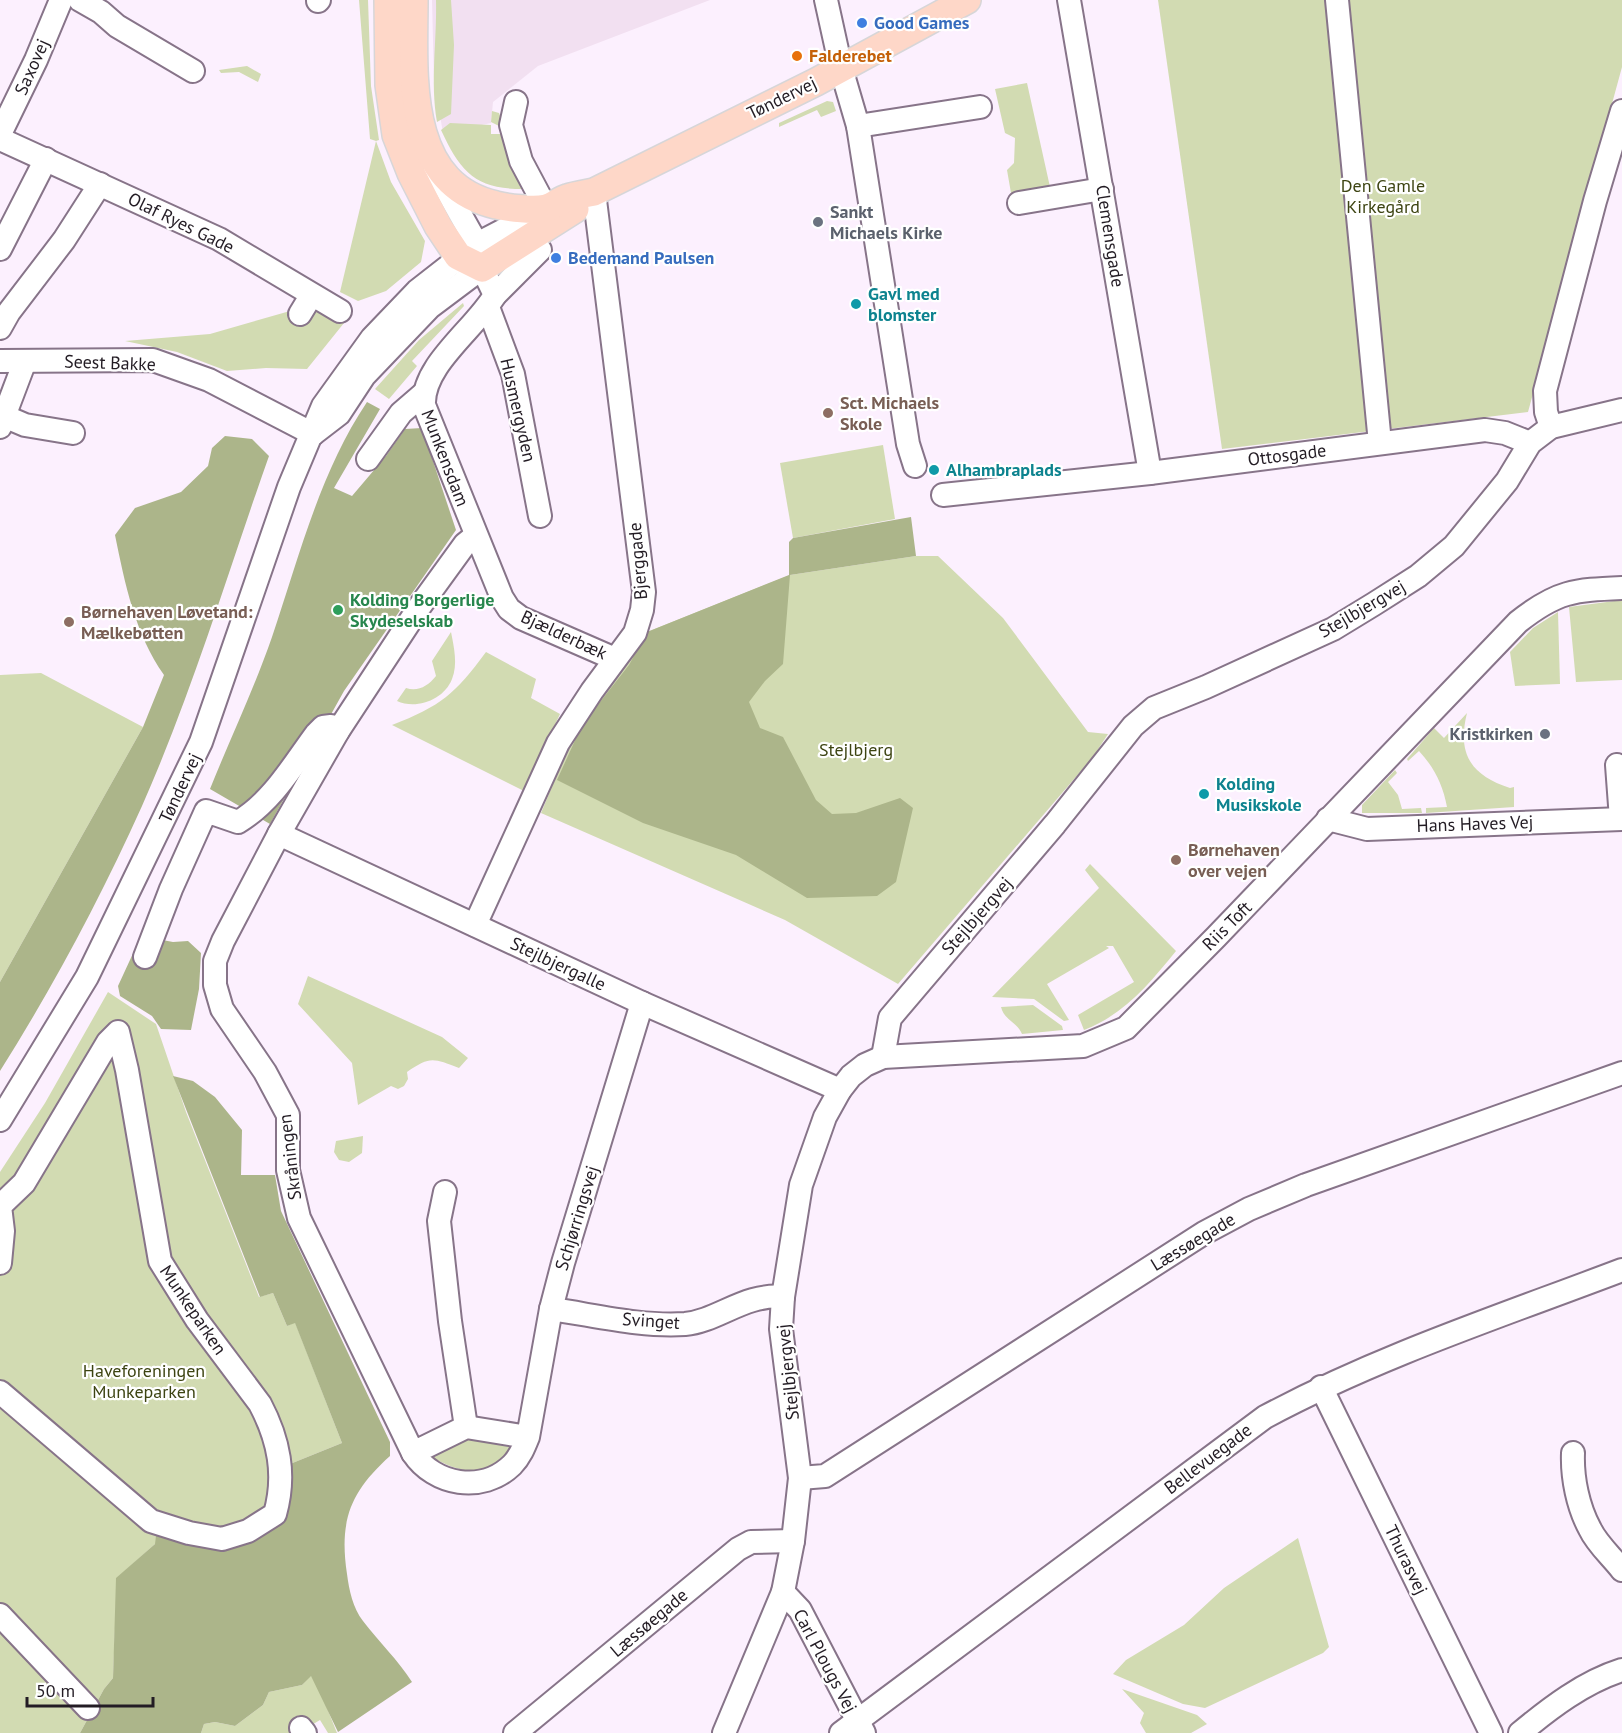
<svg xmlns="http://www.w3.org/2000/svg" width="1622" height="1733" viewBox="0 0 1622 1733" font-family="'PT Sans',sans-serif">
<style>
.commercial{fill:#f2e0f1}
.green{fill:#d2dbb2}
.forest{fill:#acb58a}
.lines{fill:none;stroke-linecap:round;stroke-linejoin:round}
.minor-casing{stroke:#877489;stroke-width:26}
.major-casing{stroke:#d7d6d8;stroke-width:30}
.minor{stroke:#fff;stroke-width:22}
.major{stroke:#fed7c8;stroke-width:27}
.shop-dot{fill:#3f7fe0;stroke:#fff;stroke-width:2}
.food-dot{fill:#e8710a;stroke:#fff;stroke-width:2}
.worship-dot{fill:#6b7280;stroke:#fff;stroke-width:2}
.culture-dot{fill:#0f9aa8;stroke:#fff;stroke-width:2}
.education-dot{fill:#8d6e63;stroke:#fff;stroke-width:2}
.leisure-dot{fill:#2e9e5b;stroke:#fff;stroke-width:2}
.labels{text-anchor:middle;stroke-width:4.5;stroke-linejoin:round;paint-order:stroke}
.shop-label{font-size:18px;font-weight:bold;fill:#366cbe;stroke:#fff;text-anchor:start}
.food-label{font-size:18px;font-weight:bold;fill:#c56008;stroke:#fff;text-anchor:start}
.street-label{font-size:18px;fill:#231c24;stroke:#fff}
.park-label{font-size:18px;fill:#3d4412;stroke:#fff}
.worship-label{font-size:18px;font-weight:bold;fill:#5b616d;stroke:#fff;text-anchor:start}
.culture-label{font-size:18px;font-weight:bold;fill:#0d838f;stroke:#fff;text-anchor:start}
.education-label{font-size:18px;font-weight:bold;fill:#785e54;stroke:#fff;text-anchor:start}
.leisure-label{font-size:18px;font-weight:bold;fill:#27864d;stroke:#fff;text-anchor:start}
</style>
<rect width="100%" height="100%" fill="#fcf0fe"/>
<path class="commercial" d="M432 0H710L538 66 493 102 491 123 443 133 434 81Z"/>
<g class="green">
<path d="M359 0H368L371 86 379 140 376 141 391 182 425 241 421 262 386 291 358 301 340 292 376 141 370 139Z"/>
<path d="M436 0H451L454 45 451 114 437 122C430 81 437 42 436 0Z"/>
<path d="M1158 0H1622V67L1528 412 1222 449Z"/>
<path d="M247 66 261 74 258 82 239 72 221 73 219 70Z"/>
<path d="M1027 83 1050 187 1011 193 1007 170 1014 163 1015 138 1005 133 995 89Z"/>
<path d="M827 101 833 102 836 111 821 117 817 110 779 127V123Z"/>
<path d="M492 111 499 113 527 189C476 190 461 173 441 130L450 123 491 125V134H501V127L491 122Z"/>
<path d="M463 303 464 306 412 361 417 366 389 399 375 389 419 340Z"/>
<path d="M321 310 336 314 344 323 307 369 266 368 227 371 177 352 125 341 210 334 290 311 293 319 305 326 314 313Z"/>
<path d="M883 445 895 519 793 538 780 463Z"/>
<path d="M916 556H938L1003 618 1088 732 1108 734 1093 757 898 984 785 920 541 813 578 724 647 632 790 575Z"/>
<path d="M1622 600V680L1576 682 1569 607Z"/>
<path d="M1558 612 1560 684 1515 686 1510 652 1533 628Z"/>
<path d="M451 632C454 647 458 665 452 679 444 700 416 710 397 701L406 688C418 692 428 686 436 676L432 661Z"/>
<path d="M486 652 536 679 531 698 560 714 524 791 392 725C441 706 455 694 486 652Z"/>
<path d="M41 673 143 727 0 982V675Z"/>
<path d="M1467 713C1457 753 1470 775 1510 788L1514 787V807L1426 813V808L1447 807C1443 785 1434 767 1419 751L1408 761 1407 759 1434 728 1444 738Z"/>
<path d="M1395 770 1397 773 1388 782 1398 795 1402 809 1421 808 1422 813H1362V805Z"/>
<path d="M1090 864 1176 951C1149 984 1125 1014 1084 1030L1078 1015 1134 982 1113 946H1106L1109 948 1047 984 1069 1020 1064 1021 1034 999 992 997 1099 888 1085 870Z"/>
<path d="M308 976 442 1037 468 1058 459 1068C433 1058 430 1056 407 1072L408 1079 404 1086 398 1089 391 1086 358 1105 352 1063 298 1004Z"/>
<path d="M108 992 156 1024 186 1112 259 1297 273 1293 287 1326 295 1322 342 1443 290 1464 273 1523 155 1544 117 1578 113 1678 104 1689 80 1733H0V1172L45 1103Z"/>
<path d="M1033 1005 1062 1026 1063 1030 1022 1034C1017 1022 1004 1020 1001 1007Z"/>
<path d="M363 1136 362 1153 349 1162 339 1160 334 1152 336 1141Z"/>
<path d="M472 1434 510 1441C514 1462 480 1473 464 1470 453 1468 443 1463 433 1458L432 1452Z"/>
<path d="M1298 1538 1329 1647 1323 1653 1205 1708 1183 1704 1113 1674 1126 1660 1184 1625 1224 1588Z"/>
<path d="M311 1675 321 1693 337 1733H328L320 1720 310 1726 305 1716 293 1722 297 1733H201L204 1724 215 1722 235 1726 263 1705 269 1692 302 1685Z"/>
<path d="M1122 1689 1197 1715 1207 1724 1191 1733H1146L1140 1723 1144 1713Z"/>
</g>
<g class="forest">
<path d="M367 402 380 409 334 488 352 496 386 456 405 429 422 428 456 530 344 691 270 824 210 789C230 739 254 689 272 637 299 557 320 472 367 402Z"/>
<path d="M225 436 252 439 269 456C228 572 192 693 142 806 101 897 53 987 0 1071V982L143 727 164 675C135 634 125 584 115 535L135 508 181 492 208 466 212 448Z"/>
<path d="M911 517 916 556 790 575 783 664 765 681 749 702 760 728 783 737 816 800 832 814 856 813 900 798 913 808 896 882 877 896 807 898 736 855 643 823 557 780 582 725 629 665 647 632 789 575V542L793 538Z"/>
<path d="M141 936 173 942 188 941 201 953 199 989 191 1030 161 1029 152 1016 120 996 118 986Z"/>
<path d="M173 1076 193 1081 215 1097 242 1130 241 1175H275L281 1211 390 1442V1456C350 1492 339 1521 347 1574 349 1590 353 1608 363 1621 379 1642 398 1660 412 1682L338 1732 311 1676 302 1685 269 1692 263 1705 235 1726 215 1722 204 1724 201 1733H80L104 1689 113 1678 116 1578 155 1544 156 1536 174 1523 196 1536 262 1527 290 1464 342 1443 295 1323 287 1326 273 1293 260 1297Z"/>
</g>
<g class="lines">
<g class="minor-casing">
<g id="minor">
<path d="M80 0 101 12 117 26 193 71"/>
<path d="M826 0 841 68 858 126 908 444 915 466"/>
<path d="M1069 0 1150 473"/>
<path d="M1337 0 1380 443"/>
<path d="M318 1 319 0"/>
<path d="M858 126 980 107"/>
<path d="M0 134 36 60 61 0"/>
<path d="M0 139 219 239 340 311"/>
<path d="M435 169 477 244 482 268 495 295C475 329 422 365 424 405L502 598 509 609 521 618 615 659"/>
<path d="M1019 203 1102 189"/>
<path d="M0 249 46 159"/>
<path d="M495 295 540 250"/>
<path d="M488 307 513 374 540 516"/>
<path d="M300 314 311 296"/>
<path d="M0 328 9 312 64 240 100 184"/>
<path d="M0 361 153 360 209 380 313 434"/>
<path d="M4 416 25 425 73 433"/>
<path d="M0 427 25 361"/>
<path d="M1551 427 1546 412 1545 391 1595 201 1622 111"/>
<path d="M313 434 339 414 364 376 430 307 482 268"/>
<path d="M368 459 401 413 423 394"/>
<path d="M943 495 1150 473 1485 430 1505 433 1530 443"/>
<path d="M1617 765 1621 819"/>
<path d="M1328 819 1367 829 1622 819"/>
<path d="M279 834 642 1003 840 1090"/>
<path d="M475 925 558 743 592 691 635 633 642 610 644 592 594 192"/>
<path d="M145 957 171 889 206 811 238 822C272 802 293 765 316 734L323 727 331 726 338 731"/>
<path d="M883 1057 890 1018 1055 824 1133 726 1154 708 1206 687 1333 629 1374 604 1418 576 1454 546 1507 481 1530 443 1551 427 1622 410"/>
<path d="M0 1120 87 977 201 742 289 487 323 406 372 338 417 291 477 244 546 208 521 161 511 125 516 102"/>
<path d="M445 1192 439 1221 450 1321 466 1427"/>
<path d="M0 1263 3 1231 0 1206 24 1183 108 1042 118 1032 127 1070 160 1261 197 1320 260 1404C279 1440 286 1475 275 1514L248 1531 222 1539 189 1533 151 1521 0 1392"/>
<path d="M551 1309C594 1315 641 1327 685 1324 718 1321 745 1293 783 1297"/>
<path d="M1321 1387 1491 1733"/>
<path d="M528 1437 466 1427 413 1453C434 1485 482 1494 512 1465 520 1457 524 1447 528 1437L551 1309 563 1263 642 1003"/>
<path d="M413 1453 299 1218 288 1170V1115L265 1072 222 1009 215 985V961L223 941 279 834 338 731 420 606 465 544 475 536"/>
<path d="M1573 1453C1572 1478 1578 1507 1590 1529 1597 1544 1612 1557 1622 1570"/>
<path d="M800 1478 825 1476 1204 1233 1249 1209 1306 1185 1622 1073"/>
<path d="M783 1592 800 1610 864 1733"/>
<path d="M0 1615 88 1708"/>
<path d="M301 1728 305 1733"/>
<path d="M515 1733 738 1549 751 1542 793 1541"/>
<path d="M724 1733 783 1592 793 1541 800 1478 781 1329 783 1297 801 1185 825 1117 840 1090 851 1076 865 1065 883 1057 1083 1046 1126 1028 1216 937 1518 622C1557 591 1574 590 1622 588"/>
<path d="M841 1733 1265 1417C1379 1356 1501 1316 1622 1270"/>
<path d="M1520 1733C1550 1708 1584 1682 1622 1670"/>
</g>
</g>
<g class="major-casing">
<g id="major">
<path d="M388 0 389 85 396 135 411 173 438 226 458 256 482 268 575 209"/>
<path d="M414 0C414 73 403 184 496 205 508 208 535 211 546 208 554 206 560 200 567 198 576 195 585 194 594 192L816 82 967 0"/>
</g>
</g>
<use href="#minor" class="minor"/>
<use href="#major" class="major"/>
</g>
<g class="shop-dot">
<circle cx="862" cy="23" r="6"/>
<circle cx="556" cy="258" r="6"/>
</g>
<circle class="food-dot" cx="797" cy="56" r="6"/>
<g class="worship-dot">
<circle cx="818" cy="222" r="6"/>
<circle cx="1545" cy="734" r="6"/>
</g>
<g class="culture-dot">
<circle cx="856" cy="304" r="6"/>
<circle cx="934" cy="470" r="6"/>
<circle cx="1204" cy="794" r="6"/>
</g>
<g class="education-dot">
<circle cx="828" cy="413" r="6"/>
<circle cx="69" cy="622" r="6"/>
<circle cx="1176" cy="860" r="6"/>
</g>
<circle class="leisure-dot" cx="338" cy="610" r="6"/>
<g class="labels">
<g class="shop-label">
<text x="874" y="29">Good Games</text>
<text x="568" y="264">Bedemand Paulsen</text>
</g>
<g class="food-label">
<text x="809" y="62">Falderebet</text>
</g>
<g class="street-label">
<text transform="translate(32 67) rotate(-66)" y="6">Saxovej</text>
<text transform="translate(782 98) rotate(-26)" y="6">Tøndervej</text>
<text transform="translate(181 223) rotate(26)" y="6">Olaf Ryes Gade</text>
<text transform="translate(1110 236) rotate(81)" y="6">Clemensgade</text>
<text transform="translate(110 363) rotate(2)" y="6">Seest Bakke</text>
<text transform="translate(518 410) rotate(77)" y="6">Husmergyden</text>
<text transform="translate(1287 455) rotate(-7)" y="6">Ottosgade</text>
<text transform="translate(445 458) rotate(69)" y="6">Munkensdam</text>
<text transform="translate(638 561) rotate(-95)" y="6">Bjerggade</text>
<text transform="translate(1362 609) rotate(-30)" y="6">Stejlbjergvej</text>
<text transform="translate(564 635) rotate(25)" y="6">Bjælderbæk</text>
<text transform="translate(180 788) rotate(-65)" y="6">Tøndervej</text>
<text transform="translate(1475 824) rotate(-2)" y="6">Hans Haves Vej</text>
<text transform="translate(977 916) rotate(-49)" y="6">Stejlbjergvej</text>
<text transform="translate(1227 926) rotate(-45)" y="6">Riis Toft</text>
<text transform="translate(558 964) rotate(25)" y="6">Stejlbjergalle</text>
<text transform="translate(290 1157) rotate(-97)" y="6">Skråningen</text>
<text transform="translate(577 1218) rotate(-73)" y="6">Schjørringsvej</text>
<text transform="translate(1193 1242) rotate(-31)" y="6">Læssøegade</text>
<text transform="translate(193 1310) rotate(56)" y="6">Munkeparken</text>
<text transform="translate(651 1321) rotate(4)" y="6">Svinget</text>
<text transform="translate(788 1372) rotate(-96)" y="6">Stejlbjergvej</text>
<text transform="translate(1208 1459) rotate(-37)" y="6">Bellevuegade</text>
<text transform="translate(1406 1560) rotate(64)" y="6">Thurasvej</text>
<text transform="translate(649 1623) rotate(-40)" y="6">Læssøegade</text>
<text transform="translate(825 1661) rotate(62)" y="6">Carl Plougs Vej</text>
</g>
<g class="park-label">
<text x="1383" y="192">Den Gamle<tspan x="1383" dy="21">Kirkegård</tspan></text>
<text x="856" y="756">Stejlbjerg</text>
<text x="144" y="1377">Haveforeningen<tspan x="144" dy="21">Munkeparken</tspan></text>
</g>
<g class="worship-label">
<text x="830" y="218">Sankt<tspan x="830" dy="21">Michaels Kirke</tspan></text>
<text x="1533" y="740" text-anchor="end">Kristkirken</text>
</g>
<g class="culture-label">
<text x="868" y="300">Gavl med<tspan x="868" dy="21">blomster</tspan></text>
<text x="946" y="476">Alhambraplads</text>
<text x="1216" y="790">Kolding<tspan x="1216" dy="21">Musikskole</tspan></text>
</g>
<g class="education-label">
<text x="840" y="409">Sct. Michaels<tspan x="840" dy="21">Skole</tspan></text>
<text x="81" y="618">Børnehaven Løvetand:<tspan x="81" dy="21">Mælkebøtten</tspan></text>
<text x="1188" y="856">Børnehaven<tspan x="1188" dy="21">over vejen</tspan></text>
</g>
<g class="leisure-label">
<text x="350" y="606">Kolding Borgerlige<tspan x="350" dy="21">Skydeselskab</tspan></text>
</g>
</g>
<path d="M27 1697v9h126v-9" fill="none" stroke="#231c24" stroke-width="3"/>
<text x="36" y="1697" font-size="18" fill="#231c24" stroke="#ffffff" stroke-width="4.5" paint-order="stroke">50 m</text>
</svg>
